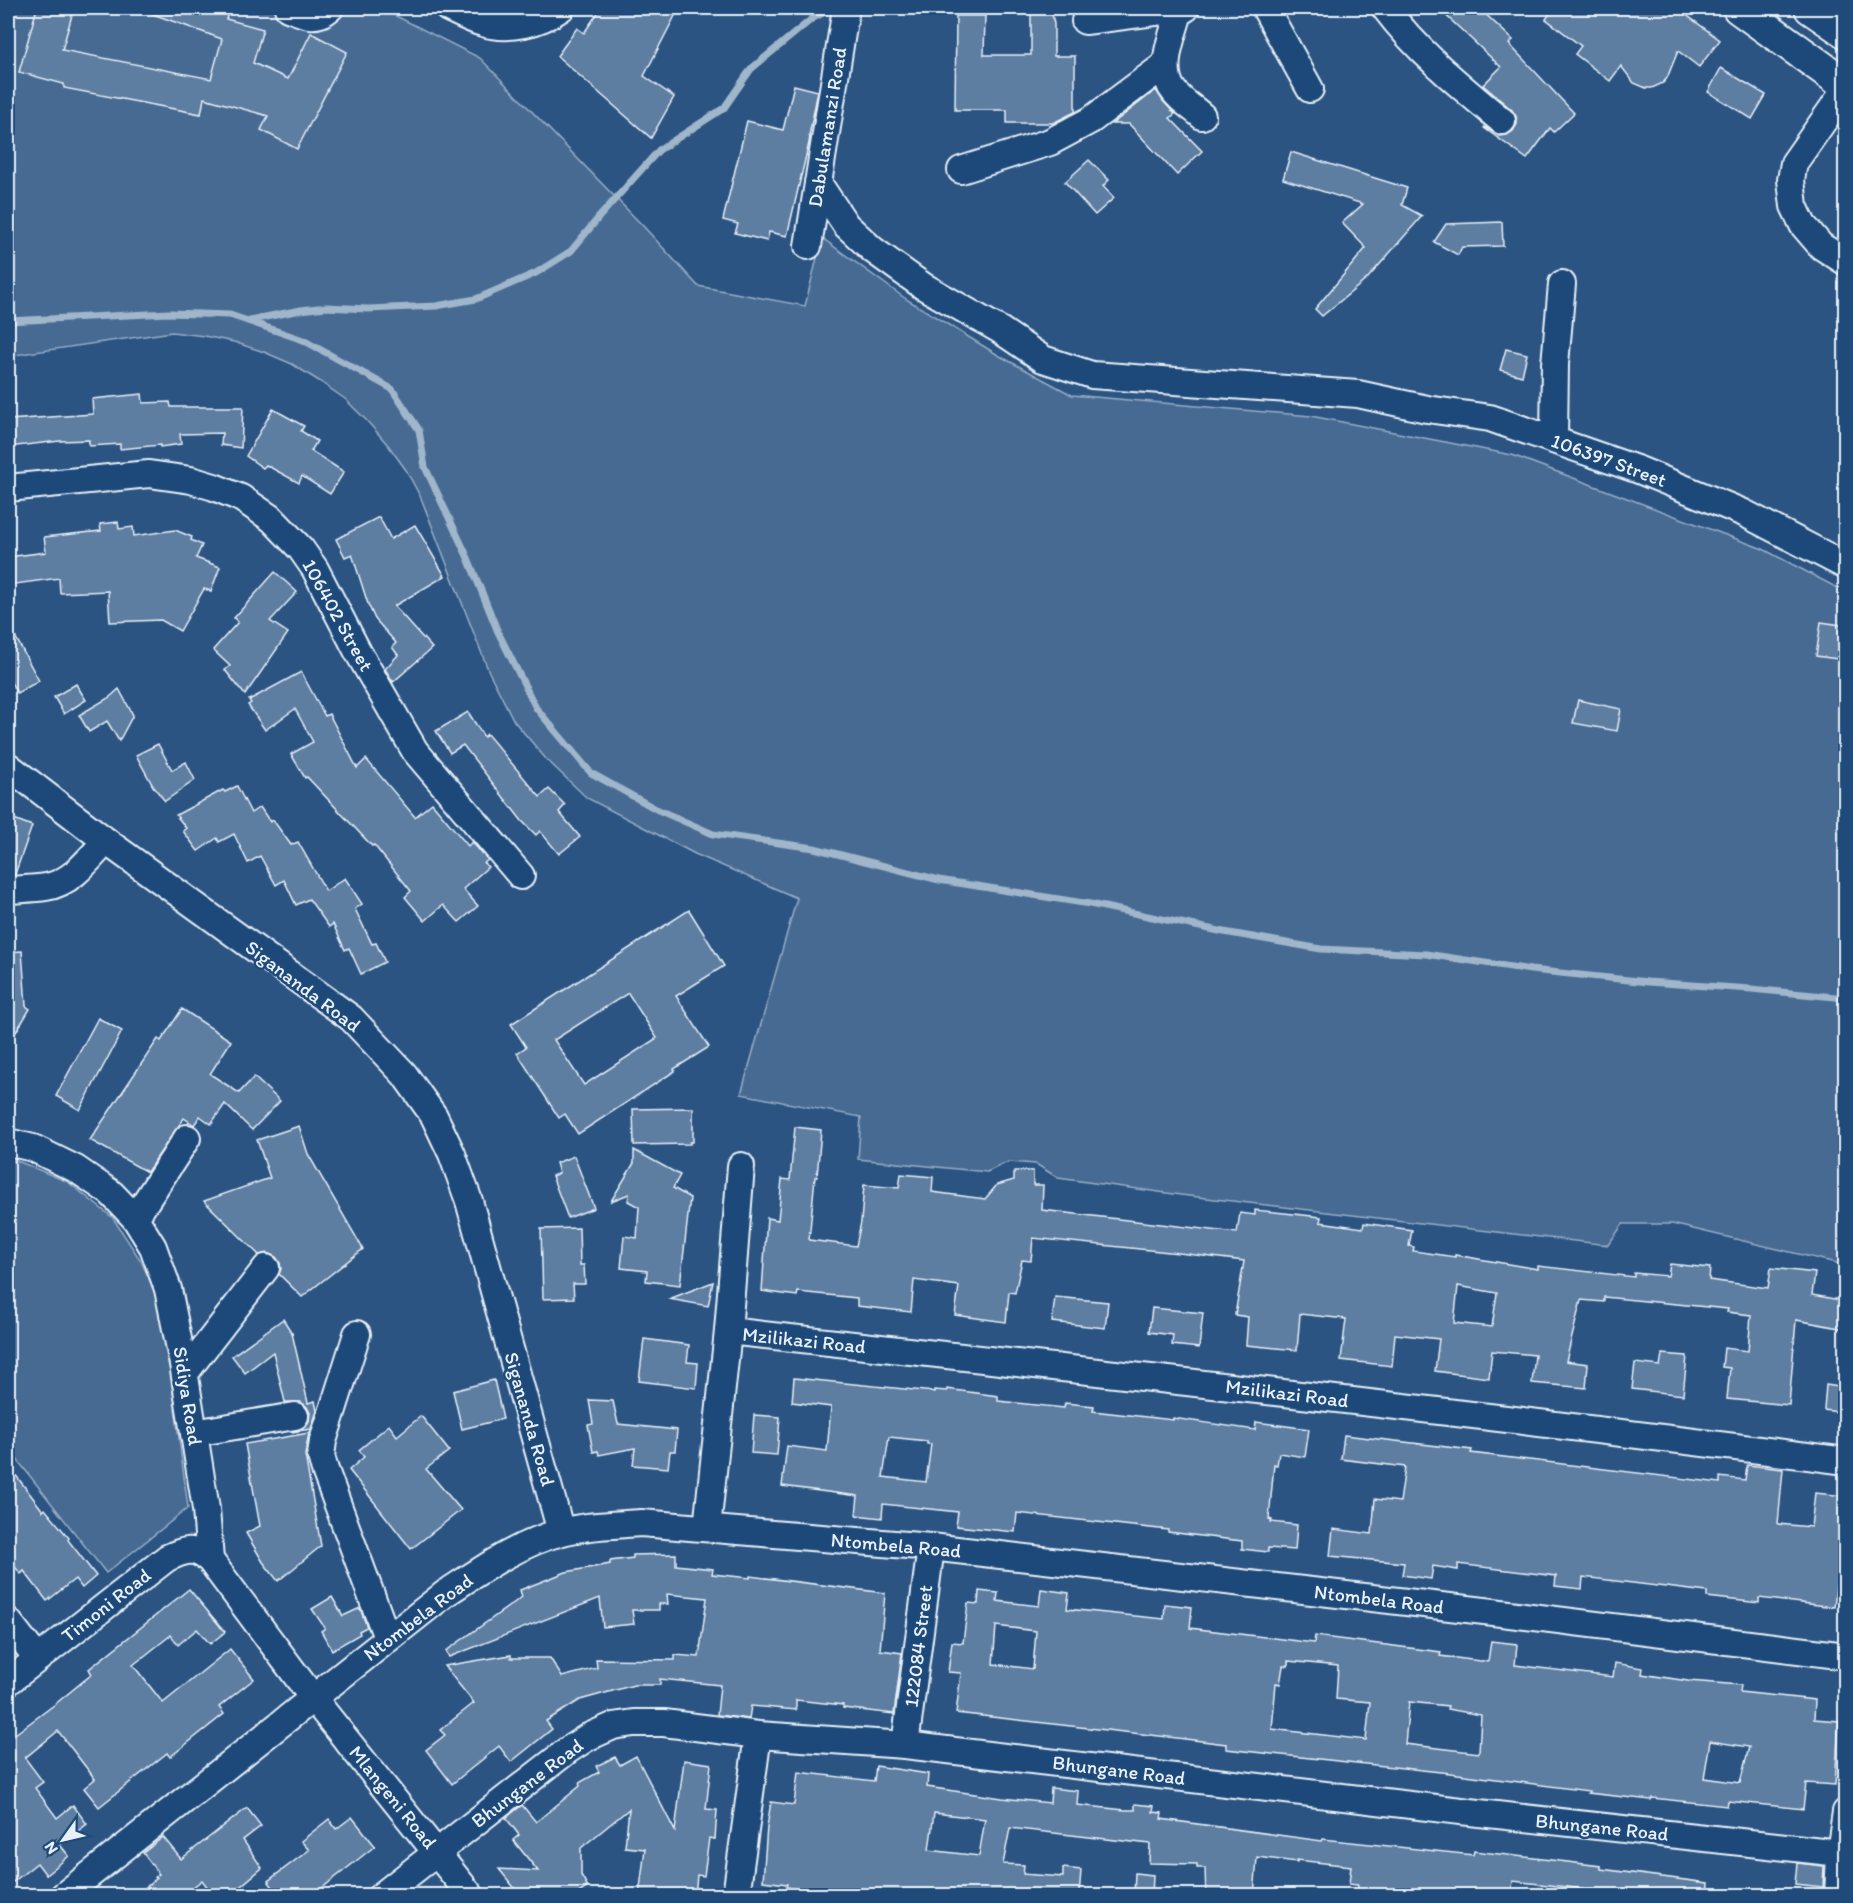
<svg xmlns="http://www.w3.org/2000/svg" width="1853" height="1903" viewBox="0 0 1853 1903" font-family="Itim,sans-serif">
<style>
.green{fill:#476b93;stroke:#98aec6;stroke-width:1.5}
.lines{fill:none;stroke-linecap:round;stroke-linejoin:round}
.stream{stroke:#a0b6cb;stroke-width:7}
.building{fill:#5d7da1;stroke:#e8f1f8;stroke-width:1.5;fill-rule:evenodd}
.minor-casing{stroke:#e8f1f8;stroke-width:30}
.major-casing{stroke:#e8f1f8;stroke-width:36}
.minor{stroke:#1f4a7a;stroke-width:26}
.major{stroke:#1f4a7a;stroke-width:32}
.labels{text-anchor:middle;stroke-width:5;stroke-linejoin:round;paint-order:stroke}
.street-label{font-size:20px;fill:#e8f1f8;stroke:#1f4a7a}
</style>
<rect width="100%" height="100%" fill="#2b5482"/>
<filter id="ink" filterUnits="userSpaceOnUse"><feTurbulence type="fractalNoise" baseFrequency=".0167" numOctaves="2"/><feDisplacementMap in="SourceGraphic" scale="12" xChannelSelector="R" yChannelSelector="G"/><feConvolveMatrix kernelMatrix="1 2 1 2 8 2 1 2 1" color-interpolation-filters="sRGB"/></filter>
<g filter="url(#ink)">
<g class="green">
<path d="M8 8H380L480 58 644 227 698 286 805 306 822 238 906 299 998 355 1072 395 1311 416 1512 455 1763 549 1845 592V1265L1672 1224H1623L1608 1245 1181 1195 1058 1178 1036 1164 1008 1162 987 1172 858 1159 861 1117 741 1094 797 898 695 854 587 798 546 759 514 721 489 672 421 498 406 470 388 445 367 421 345 399 319 381 292 364 264 352 234 342 204 336 172 332 8 356Z"/>
<path d="M8 1159 20 1162 68 1182 113 1218 141 1261 155 1292 164 1324 188 1508 106 1573 8 1448Z"/>
</g>
<g class="lines">
<g class="stream">
<path d="M888 8H890"/>
<path d="M250 320 301 310 326 307 368 309 436 306 476 299 536 273 571 251 600 216 659 150 724 108 751 69 813 18 825 12"/>
<path d="M8 321 169 313 230 315 303 340 392 389 419 430 425 467 468 558 498 632 536 708 591 773 656 809 713 834 814 848 939 880 1090 904 1224 932 1321 949 1426 954 1531 970 1648 982 1751 989 1846 998"/>
</g>
</g>
<g class="building">
<path d="M37 8H74L62 50 211 79 222 39 142 10 143 8H230L226 19 263 29 253 63 288 79 311 33 347 52 297 149 261 130 268 116 204 98 201 114 64 88V84L19 72Z"/>
<path d="M601 8H679L644 76 674 97 651 138 557 56 577 28 584 33Z"/>
<path d="M1031 8H1051L1054 24V56H1075V112L1053 123H1007V110H955L956 16H985L984 55H1031Z"/>
<path d="M1438 8H1479L1513 40 1509 44 1574 113 1554 132 1550 128 1527 159 1484 128 1485 127 1499 136 1507 135 1513 131 1517 124 1516 116 1512 110 1483 85 1501 67Z"/>
<path d="M1554 8H1677L1720 40 1699 67 1678 51 1667 78 1663 83 1652 88H1646L1634 83 1621 66 1610 81 1575 54 1581 46 1546 19Z"/>
<path d="M1721 68 1766 95 1752 119 1708 92Z"/>
<path d="M794 85 818 91 809 136H810L809 143 787 236 769 232 767 241 735 233 738 224 723 220 747 121 783 130Z"/>
<path d="M1156 90 1163 101 1175 114 1170 118 1202 151 1177 175 1129 124H1112Z"/>
<path d="M1291 152 1407 188 1402 205 1422 216 1367 279 1322 316 1315 309 1366 248 1342 223 1363 204 1283 179Z"/>
<path d="M1089 160 1109 180 1103 186 1114 198 1095 215 1065 182Z"/>
<path d="M1502 222 1503 246 1462 247 1458 255 1434 242 1446 224Z"/>
<path d="M1506 349 1527 354 1522 376 1500 370Z"/>
<path d="M142 394 143 403 170 402 171 407H243L241 448 221 445 222 433 180 434 181 444 160 447V445L120 449V444L89 446V440L60 441 8 447V420L93 414 92 399Z"/>
<path d="M273 409 304 426 301 431 317 441 311 451 344 472 330 494 302 476 299 483 266 465 263 468 246 456Z"/>
<path d="M379 517 391 539 415 525 445 576 394 606 432 648 393 682 385 669 398 655 392 647 396 643 375 619 368 604 352 554 345 557 336 539Z"/>
<path d="M118 522 119 529 133 527 134 536 175 530 192 537 191 540 202 545 196 558 220 567 211 591 204 589 180 631 161 620 110 622 108 591 60 593 59 578 8 585V557L46 552 44 537 101 531 100 524Z"/>
<path d="M275 572 297 592 270 621 288 633 245 695 225 670 230 666 213 650 238 622 234 618Z"/>
<path d="M1821 622 1841 625 1840 637H1845V660L1816 656Z"/>
<path d="M8 623 39 681 17 693 8 677Z"/>
<path d="M301 672 325 716 329 714 357 768 366 759 415 817 432 803 468 846 472 842 488 860 484 863 488 867 463 889 478 906 459 922 443 905 425 921 405 897 411 891 374 845 372 846 307 777 305 778 291 754 313 742 295 709 265 730 248 705 251 703 249 700Z"/>
<path d="M76 684 86 700 64 714 54 697Z"/>
<path d="M119 689 133 715 119 741 107 721 89 732 79 715 110 697Z"/>
<path d="M1578 700 1621 709 1617 731 1573 723Z"/>
<path d="M468 712 484 737 487 734 540 797 549 789 565 805 559 812 580 837 559 854 540 831 536 835 522 821 463 745 450 753 436 731Z"/>
<path d="M158 744 172 770 186 762 195 780 165 801 153 786 136 755Z"/>
<path d="M237 786 251 813 260 807 270 822 273 820 291 845 298 842 326 891 345 878 362 904 355 909 372 944 376 943 385 962 361 974 349 948 345 950 333 924 329 927 309 899 296 905 284 880 276 885 260 856 248 863 234 834 219 842 217 838 198 851 183 831 186 828 176 815 223 790 225 792Z"/>
<path d="M14 819 32 826 15 874 8 875V838Z"/>
<path d="M689 910 724 966 676 996 709 1047 674 1069 675 1071 578 1134 565 1114 559 1118 517 1053 526 1047 511 1024ZM628 993 657 1038 584 1085 554 1040Z"/>
<path d="M22 951 26 1006 30 1009 8 1045V952Z"/>
<path d="M182 1009 231 1041 210 1074 239 1093 254 1077 280 1101 252 1130 225 1104 211 1124 200 1116 194 1125 184 1118 147 1172 90 1140 158 1039 161 1041Z"/>
<path d="M98 1018 122 1031 80 1110 56 1096Z"/>
<path d="M693 1108V1142H690V1144L634 1145 633 1109Z"/>
<path d="M299 1126 308 1154 363 1249 302 1297 279 1274 281 1269 280 1263 276 1257 267 1253 259 1255 204 1201 270 1178 257 1140Z"/>
<path d="M795 1127 821 1130 817 1177H815L809 1240 856 1246 861 1222 864 1185 899 1188 901 1174 933 1177 932 1192 985 1199 997 1185 1014 1180V1171H1033V1185H1043L1042 1210 1237 1233 1240 1213 1255 1215V1210L1321 1217 1320 1222 1363 1228 1364 1223 1412 1230 1409 1246 1414 1247 1413 1251 1455 1257V1255L1538 1269V1266L1634 1277V1273L1668 1276 1670 1264 1710 1268 1709 1280 1768 1288 1771 1268 1815 1273 1812 1295 1845 1301V1329L1796 1320 1789 1405 1727 1399 1730 1368 1722 1367 1724 1348 1748 1351 1751 1315 1727 1312 1728 1309 1604 1297V1302L1581 1300 1566 1361 1588 1364 1586 1388 1532 1383 1535 1355 1492 1351 1489 1378 1435 1371 1439 1339 1395 1334 1392 1366 1341 1360 1346 1319 1300 1314 1297 1350 1246 1345 1248 1317 1235 1315 1244 1261 1179 1253 1033 1238 1031 1261 1022 1260 1015 1293 1009 1292 1006 1322 955 1315 959 1286 914 1280 911 1312 857 1306V1298L798 1292 797 1296 762 1291 767 1218 778 1220 782 1179 790 1180ZM1458 1286 1497 1293 1492 1327 1454 1323Z"/>
<path d="M634 1150 680 1175 673 1188 690 1198 680 1285 646 1281 647 1271 621 1268 624 1236 637 1238 639 1207 628 1201 629 1194 611 1201 634 1163Z"/>
<path d="M574 1156 594 1208 568 1218 552 1176 559 1173 556 1163Z"/>
<path d="M579 1228 580 1265H584L585 1284H573L574 1298 543 1299 541 1229Z"/>
<path d="M713 1282 708 1306 669 1299Z"/>
<path d="M1055 1297 1108 1302 1105 1328 1052 1322Z"/>
<path d="M1152 1308 1203 1313 1199 1348 1172 1345 1173 1335 1149 1332Z"/>
<path d="M283 1319 292 1333 308 1403 315 1401 317 1411 311 1429 292 1432 305 1427 309 1421 310 1413 307 1407 301 1402H285L273 1352 245 1373 232 1356Z"/>
<path d="M644 1339 689 1345 687 1362 698 1363 696 1388 639 1381Z"/>
<path d="M1662 1354 1687 1356 1683 1395 1632 1389 1635 1363 1660 1366Z"/>
<path d="M794 1378 934 1392V1390L947 1391V1389L998 1396V1401L1064 1408 1065 1403 1094 1406 1093 1411 1173 1420V1418L1255 1430 1256 1422 1309 1429 1305 1457 1279 1453 1277 1465 1274 1464 1269 1519 1272 1520 1271 1522 1297 1525 1295 1550 1268 1548V1552L1242 1549V1541L1168 1532V1530L1017 1513 1015 1532 956 1526 958 1512 883 1504 882 1518 856 1515 858 1496 782 1486 787 1446 827 1451 831 1407 792 1402ZM889 1437 927 1441V1444H931L926 1482 883 1477Z"/>
<path d="M494 1380 503 1419 462 1429 453 1391Z"/>
<path d="M1826 1385 1845 1388V1413L1824 1410Z"/>
<path d="M589 1400 613 1401 618 1424 677 1430 675 1451H670L668 1468 633 1465 635 1448 599 1455 598 1451 593 1452 588 1425 593 1424Z"/>
<path d="M754 1415 780 1417 777 1455 751 1453Z"/>
<path d="M421 1416 449 1451 426 1469 461 1510 411 1549 349 1470 364 1457 359 1450 389 1425 397 1436Z"/>
<path d="M309 1433 305 1455 321 1546 278 1581 263 1562 246 1533 260 1526 245 1444Z"/>
<path d="M1344 1435 1472 1450 1471 1453 1720 1483V1477L1745 1480 1747 1465 1783 1469 1778 1524 1811 1527 1815 1493 1845 1496 1842 1550H1840L1834 1607 1759 1598V1603L1707 1597V1592L1583 1577 1582 1589 1555 1586 1556 1576 1458 1564V1570L1433 1566 1431 1579 1402 1575 1404 1563 1330 1556 1333 1529 1372 1534 1375 1499 1400 1502 1405 1467 1341 1459Z"/>
<path d="M8 1465 43 1511 45 1509 69 1538 68 1540 96 1576 82 1588 75 1579 47 1601 24 1571 21 1574 8 1559Z"/>
<path d="M676 1554V1565L713 1569 712 1574 750 1578V1576L885 1593 880 1650 902 1653 894 1714 843 1708V1705L796 1700V1710L751 1706 749 1719 717 1715 720 1685 660 1679V1685H634L580 1700 546 1721 552 1729 511 1762 499 1746 452 1784 426 1750 445 1735 440 1730 474 1703 444 1666 511 1655V1658H550L562 1677 597 1668 596 1659 675 1660V1655L699 1657 707 1598 667 1594 668 1604H659V1610H632L634 1624 603 1627 600 1598 449 1657 446 1651 522 1597 520 1590 566 1572 610 1564V1561L633 1558V1555Z"/>
<path d="M189 1589 225 1632 210 1644 197 1629 178 1645 171 1635 133 1665 163 1703 230 1649 254 1679 219 1707 224 1714 170 1757 167 1753 99 1807 84 1788 95 1779 58 1731 25 1758 43 1782 35 1788 57 1818 73 1805 87 1824 60 1845 69 1856 46 1875 37 1863 8 1886V1732L11 1737 54 1705 92 1674 89 1669Z"/>
<path d="M1041 1589 1069 1593 1067 1609 1164 1619 1165 1604 1192 1607 1190 1628 1314 1643 1315 1636 1441 1652 1440 1656 1488 1662 1491 1641 1517 1644 1515 1665 1613 1677 1615 1663 1643 1668 1642 1674 1688 1681 1741 1685 1740 1692 1815 1700 1814 1719 1839 1721 1835 1785 1806 1783 1803 1809 1728 1801 1727 1806 1652 1798 1651 1800 1588 1793 1589 1791 1450 1773 1226 1749V1744L1177 1738 956 1713 961 1673 948 1672 952 1642 963 1643 968 1603 978 1604 979 1591 998 1593 997 1601 1039 1606ZM996 1626 1036 1631 1033 1669 993 1664ZM1288 1661 1338 1666 1336 1699 1370 1702 1366 1740 1272 1729 1276 1683 1280 1684 1283 1666H1288ZM1409 1702 1448 1706 1447 1709 1481 1715 1479 1753 1405 1744ZM1710 1741 1749 1747 1740 1783 1704 1778Z"/>
<path d="M332 1597 343 1616 360 1608 367 1627 359 1631 360 1634 332 1650 321 1631 325 1628 312 1609Z"/>
<path d="M636 1756 675 1831 684 1760 711 1764 706 1809 717 1810 715 1839 709 1838 704 1876 697 1875 695 1896H639L645 1849 625 1847 629 1809 581 1848V1875L588 1887 574 1896H521L499 1869 538 1871 513 1840 519 1835 506 1818 522 1805 536 1822 580 1786 579 1783 599 1772 596 1766 615 1757 620 1765Z"/>
<path d="M876 1766 928 1774 927 1787 1002 1798 1050 1803 1051 1788 1078 1791 1077 1805 1125 1810H1135V1804L1154 1806 1153 1812 1162 1813 1161 1819 1322 1841 1323 1839 1473 1855 1474 1851 1601 1866V1869L1708 1883 1707 1896H1621V1893L1513 1881 1511 1896H1357L1358 1885 1349 1884 1351 1866 1297 1860V1862L1257 1857 1254 1896H1206L1205 1868H1197V1864L1149 1863 1150 1844 1010 1828 1003 1864 1024 1865 1023 1874 1063 1877V1868L1081 1870 1079 1896H844L786 1887 787 1884 763 1881 767 1827 771 1802 794 1805 798 1772 874 1781ZM934 1813 985 1819 979 1856 929 1850Z"/>
<path d="M247 1808 261 1826 243 1840 262 1868 229 1896H214L202 1880 182 1896H135L157 1878 155 1877 159 1874 143 1853 163 1837 181 1859Z"/>
<path d="M352 1817 375 1846 312 1896H280L268 1881 309 1850 301 1841 329 1819 336 1829Z"/>
<path d="M1797 1863 1824 1866 1823 1887 1795 1884Z"/>
<path d="M1135 1873 1153 1875 1152 1896H1134Z"/>
</g>
<g class="lines">
<g class="minor-casing">
<g id="minor">
<path d="M288 8C305 14 315 21 330 8"/>
<path d="M448 8C459 13 471 20 483 23 509 31 540 23 561 8"/>
<path d="M1265 8 1310 89"/>
<path d="M1385 8C1418 52 1460 86 1502 121"/>
<path d="M1180 9C1174 32 1159 64 1171 87 1178 99 1192 107 1202 116"/>
<path d="M1085 21 1186 8"/>
<path d="M1846 89 1794 163 1791 180 1794 206 1803 225 1821 246 1846 262"/>
<path d="M961 170 1050 142 1091 120 1166 64"/>
<path d="M818 183 846 225 873 250 923 286 1000 330 1043 359 1092 375 1358 394 1427 409 1490 418 1639 470 1744 513 1846 566"/>
<path d="M808 246 846 8"/>
<path d="M1554 439 1555 364 1562 284"/>
<path d="M8 488 149 474 191 480 214 487 241 498 272 519 301 549 315 569 358 652 415 751 521 876"/>
<path d="M8 766 106 841 351 1018 404 1074 434 1116 452 1154 469 1201 561 1532"/>
<path d="M8 890C20 889 34 889 46 887 72 883 89 859 106 841"/>
<path d="M8 1142 33 1148 76 1169 111 1193 135 1218 153 1247 168 1289 183 1364 206 1509 210 1560 313 1698 471 1896"/>
<path d="M135 1218 187 1138"/>
<path d="M728 1331C1101 1372 1473 1413 1846 1461"/>
<path d="M357 1334 323 1441 321 1456 325 1470 387 1638"/>
<path d="M185 1373 266 1268"/>
<path d="M194 1433 295 1416"/>
<path d="M707 1528 728 1331 741 1166"/>
<path d="M8 1621 37 1658"/>
<path d="M8 1682 167 1558C185 1550 194 1546 210 1560"/>
<path d="M905 1745 931 1547"/>
<path d="M63 1896 446 1593C481 1570 521 1542 562 1532 587 1525 615 1525 641 1523L931 1547 1493 1612 1846 1656"/>
<path d="M381 1896 568 1750 588 1737 613 1726 634 1723H664L758 1735 905 1745 1461 1811 1840 1853"/>
<path d="M736 1896 758 1735"/>
<path d="M1838 1896 1840 1853 1846 1812"/>
</g>
</g>
<g class="major-casing">
<g id="major">
<path d="M1739 8 1846 85"/>
<path d="M1811 8 1846 32"/>
</g>
</g>
<use href="#minor" class="minor"/>
<use href="#major" class="major"/>
</g>
</g>
<g class="labels">
<g class="street-label">
<text transform="translate(827 127) rotate(-81)" y="7">Dabulamanzi Road</text>
<text transform="translate(1609 460) rotate(20)" y="7">106397 Street</text>
<text transform="translate(338 615) rotate(61)" y="7">106402 Street</text>
<text transform="translate(303 986) rotate(37)" y="7">Sigananda Road</text>
<text transform="translate(804 1340) rotate(6)" y="7">Mzilikazi Road</text>
<text transform="translate(1287 1393) rotate(7)" y="7">Mzilikazi Road</text>
<text transform="translate(188 1396) rotate(81)" y="7">Sidiya Road</text>
<text transform="translate(530 1419) rotate(74)" y="7">Sigananda Road</text>
<text transform="translate(896 1545) rotate(5)" y="7">Ntombela Road</text>
<text transform="translate(1379 1599) rotate(7)" y="7">Ntombela Road</text>
<text transform="translate(106 1605) rotate(-38)" y="7">Timoni Road</text>
<text transform="translate(418 1617) rotate(-37)" y="7">Ntombela Road</text>
<text transform="translate(918 1646) rotate(-83)" y="7">122084 Street</text>
<text transform="translate(1119 1770) rotate(7)" y="7">Bhungane Road</text>
<text transform="translate(527 1783) rotate(-37)" y="7">Bhungane Road</text>
<text transform="translate(393 1797) rotate(51)" y="7">Mlangeni Road</text>
<text transform="translate(1602 1827) rotate(6)" y="7">Bhungane Road</text>
</g>
</g>
<rect width="1853" height="1903" fill="none" stroke="#1f4a7a" stroke-width="30"/>
<rect x="15" y="15" width="1823" height="1873" fill="none" stroke="#e8f1f8" stroke-width="2" filter="url(#ink)"/>
<g transform="translate(63 1840) rotate(236)" stroke="#1f4a7a" stroke-width="4.5" paint-order="stroke">
<path d="M0-4.5L10 22L0 15L-10 22Z" fill="#e8f1f8"/>
<text y="-9" font-size="16" font-weight="bold" text-anchor="middle" fill="#e8f1f8">N</text>
</g>
</svg>
